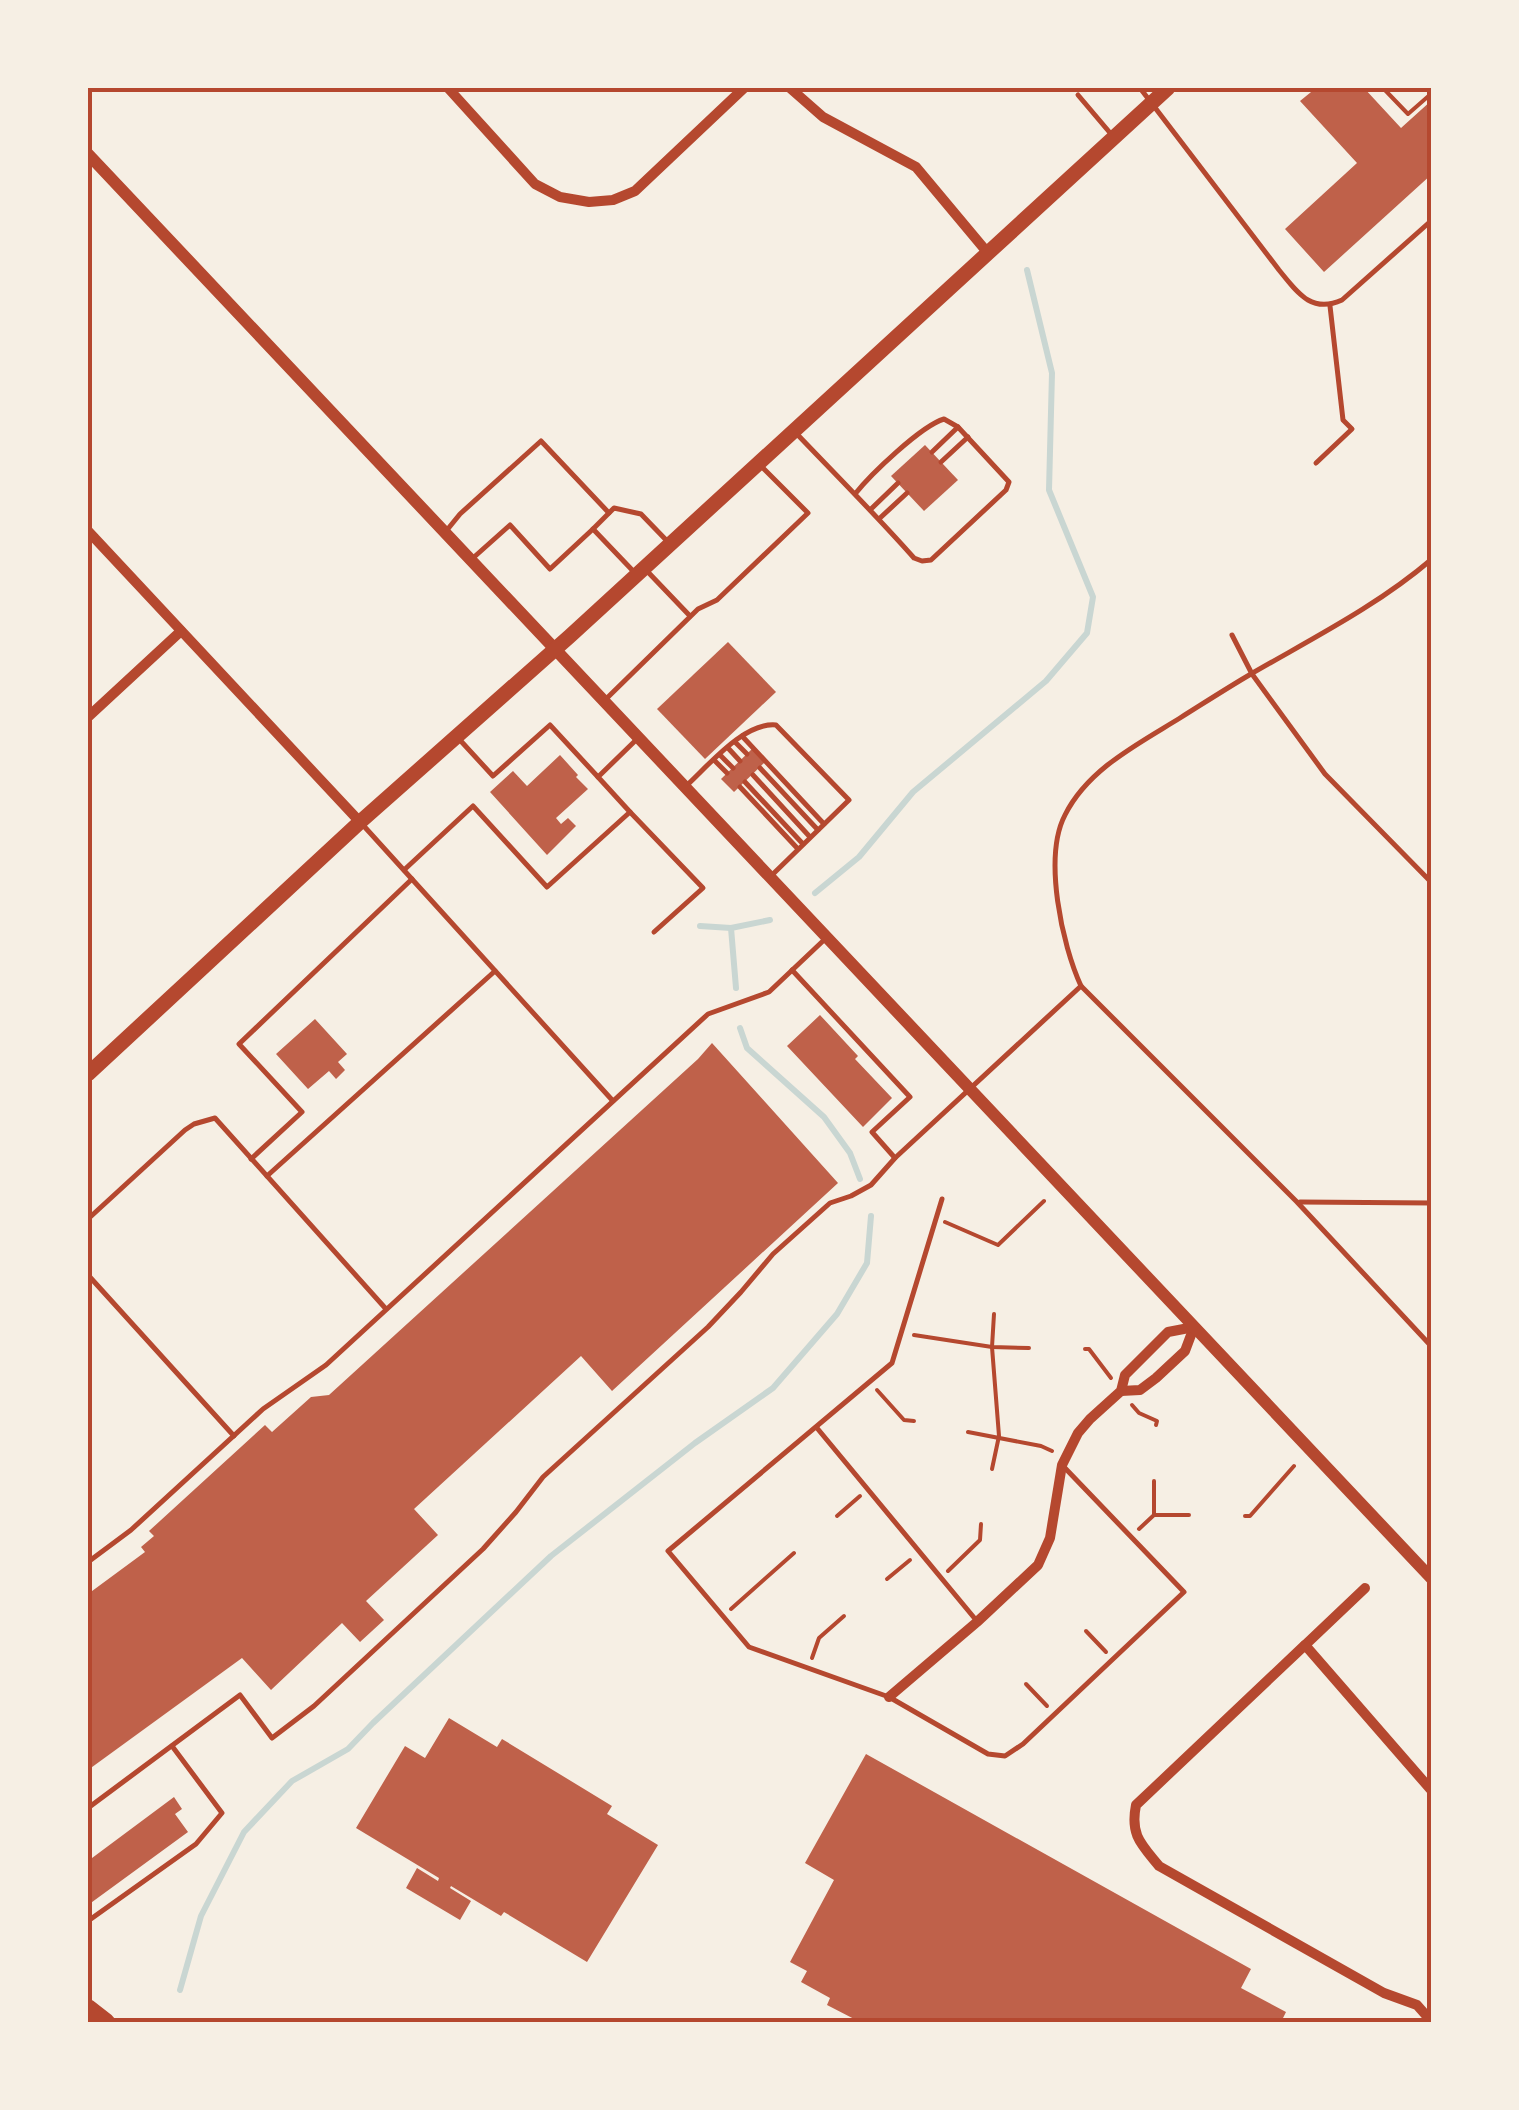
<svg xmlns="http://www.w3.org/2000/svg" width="1519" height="2110" viewBox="0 0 1519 2110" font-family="Montserrat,sans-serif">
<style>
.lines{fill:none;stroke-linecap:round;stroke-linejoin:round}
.stream{stroke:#c9d6d2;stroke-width:6}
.building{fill:#bf614a}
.path{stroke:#b5482f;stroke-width:4}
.service{stroke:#b5482f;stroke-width:5}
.minor{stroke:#b5482f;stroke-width:10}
.tertiary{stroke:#b5482f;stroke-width:12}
.secondary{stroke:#b5482f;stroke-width:15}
.primary{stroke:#b5482f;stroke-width:18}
.neatline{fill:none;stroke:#b5482f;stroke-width:4}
</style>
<rect width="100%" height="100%" fill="#f6efe4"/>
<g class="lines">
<g class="stream">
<path d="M815 893 859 857 913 792 1046 681 1087 633 1093 597 1049 490 1052 373 1027 270"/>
<path d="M700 926 731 928"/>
<path d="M736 988 731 928 770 920"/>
<path d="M740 1028 747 1048 824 1117 850 1153 860 1179"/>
<path d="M180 1990 201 1916 244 1832 292 1781 348 1749 373 1723 551 1556 695 1443 773 1388 837 1314 867 1263 871 1216"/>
</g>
</g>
<g class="building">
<path d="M1316 88H1364L1401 128 1432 100V174L1324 272 1285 229 1357 163 1300 101Z"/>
<path d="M925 445 958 480 924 511 891 476Z"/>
<path d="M728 642 776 692 705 759 657 709Z"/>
<path d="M753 748 766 761 734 792 721 779Z"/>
<path d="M560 755 578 775 576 777 588 789 556 818 561 824 568 818 576 826 547 855 490 792 513 771 527 786Z"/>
<path d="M820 1015 858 1056 855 1059 892 1098 863 1127 787 1046Z"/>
<path d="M315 1019 347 1054 338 1062 345 1070 336 1079 329 1071 308 1089 276 1054Z"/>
<path d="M712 1043 838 1183 612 1391 581 1356 414 1509 438 1535 366 1601 384 1620 360 1642 342 1623 271 1690 242 1658 88 1770V1594L145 1552 141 1547 154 1536 149 1531 265 1425 272 1432 311 1397 329 1395 698 1059Z"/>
<path d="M449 1718 497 1747 502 1739 612 1806 607 1814 658 1845 587 1962 504 1912 501 1916 451 1886 450 1888 471 1901 460 1920 406 1888 417 1868 438 1881 439 1878 356 1828 405 1746 425 1758Z"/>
<path d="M866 1754 1251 1969 1241 1988 1286 2012 1281 2022H860L827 2005 830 1998 801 1982 807 1971 790 1962 834 1880 805 1863Z"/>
<path d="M174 1797 182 1809 175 1814 188 1832 88 1905V1861Z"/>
</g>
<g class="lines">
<g class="path">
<path d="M1383 88 1408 114 1432 93"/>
<path d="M945 1222 998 1245 1044 1201"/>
<path d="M914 1335 992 1347 1029 1348"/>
<path d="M1085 1349H1089L1111 1378"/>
<path d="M877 1390 904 1420 914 1421"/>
<path d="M1132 1405 1139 1413 1157 1421 1156 1425"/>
<path d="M968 1432 1041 1446 1052 1451"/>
<path d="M992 1469 999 1436 992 1347 994 1314"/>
<path d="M1154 1481V1515H1189"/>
<path d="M837 1516 860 1496"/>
<path d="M1245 1516H1250L1294 1466"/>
<path d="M1139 1529 1154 1515"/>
<path d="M948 1571 980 1540 981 1524"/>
<path d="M887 1579 910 1560"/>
<path d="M731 1609 794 1553"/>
<path d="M1086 1631 1106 1652"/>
<path d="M812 1658 819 1638 844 1616"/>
<path d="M1026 1684 1047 1706"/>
</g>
<g class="service">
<path d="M1140 88 1279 270C1297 292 1311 314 1342 300L1432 220"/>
<path d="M1078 95 1111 134"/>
<path d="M795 432C835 474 876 515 914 558L922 561 931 560 1006 490 1009 482 958 427 944 419C921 426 871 474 855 494"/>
<path d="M932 452 958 427"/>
<path d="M941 462 968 437"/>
<path d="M1316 463 1352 429 1343 420 1330 306"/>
<path d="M871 509 898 483"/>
<path d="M880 518 907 493"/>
<path d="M593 529 609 513"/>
<path d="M447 530 460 514 541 441 609 513 614 508 641 514 669 543"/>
<path d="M473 558 510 525 550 569 593 529 635 573"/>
<path d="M1432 559C1377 606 1313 638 1251 674 1227 688 1204 703 1180 718 1138 744 1088 769 1065 815 1043 857 1062 945 1081 986L1297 1202 1432 1347"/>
<path d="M646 570 690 616"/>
<path d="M1232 635 1252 674 1325 774 1432 883"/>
<path d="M606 699 698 609 717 600 808 513 760 465"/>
<path d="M742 736 824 824"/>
<path d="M459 739 493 776 550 725 598 777"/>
<path d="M735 742 747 754"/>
<path d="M728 748 740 761"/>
<path d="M721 756 733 768"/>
<path d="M715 761 727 773"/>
<path d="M760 768 818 830"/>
<path d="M753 775 810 837"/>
<path d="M745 782 803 844"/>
<path d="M686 786C709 765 744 722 776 725L849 800 772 875"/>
<path d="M740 787 798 849"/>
<path d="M630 812 703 888 654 932"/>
<path d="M362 824 613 1101"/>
<path d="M404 870 473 806 547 887 630 812 598 777 636 740"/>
<path d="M792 970 910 1097 872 1132 895 1158 1081 986"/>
<path d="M251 1159 302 1112 239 1044 412 879"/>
<path d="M267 1176 495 971"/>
<path d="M942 1199 892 1363 668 1551 749 1647 889 1697 988 1754 1005 1756 1023 1744 1184 1592 1064 1467"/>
<path d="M1300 1202 1432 1203"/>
<path d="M88 1219 185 1130 194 1124 215 1118 386 1309"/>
<path d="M88 1275 234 1436"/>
<path d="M817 1428 976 1620"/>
<path d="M88 1562 131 1530 263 1409 326 1365 708 1014 769 992 824 940"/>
<path d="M88 1808 240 1695 272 1738 314 1706 483 1549 516 1512 543 1477 708 1327 741 1292 773 1254 830 1203 851 1196 871 1185 895 1158"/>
<path d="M88 1921 196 1844 222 1813 172 1746"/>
</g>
<g class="minor">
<path d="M448 88 535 184 560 197 589 202 613 200 635 191 744 88"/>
<path d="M790 88 823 117 916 167 987 252"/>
<path d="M88 531 360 822"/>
<path d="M88 717 181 631"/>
<path d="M1121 1391 1140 1390 1156 1378 1185 1351 1194 1327"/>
<path d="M1305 1645 1365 1588"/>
<path d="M889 1697 977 1622 1038 1565 1050 1538 1062 1465 1078 1433 1090 1419 1121 1391 1125 1375 1168 1332 1194 1327"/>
<path d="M1432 1791 1305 1645 1136 1805C1130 1835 1141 1844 1159 1866L1384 1993 1417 2005 1432 2022"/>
</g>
<path class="tertiary" d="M88 154 1432 1579"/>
<path class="secondary" d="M88 1074 360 822 570 636 1168 88"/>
<path class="primary" d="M88 2008 106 2022"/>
</g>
<rect width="1519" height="2110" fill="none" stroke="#f6efe4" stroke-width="180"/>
<rect x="90" y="90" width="1339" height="1930" class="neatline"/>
</svg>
